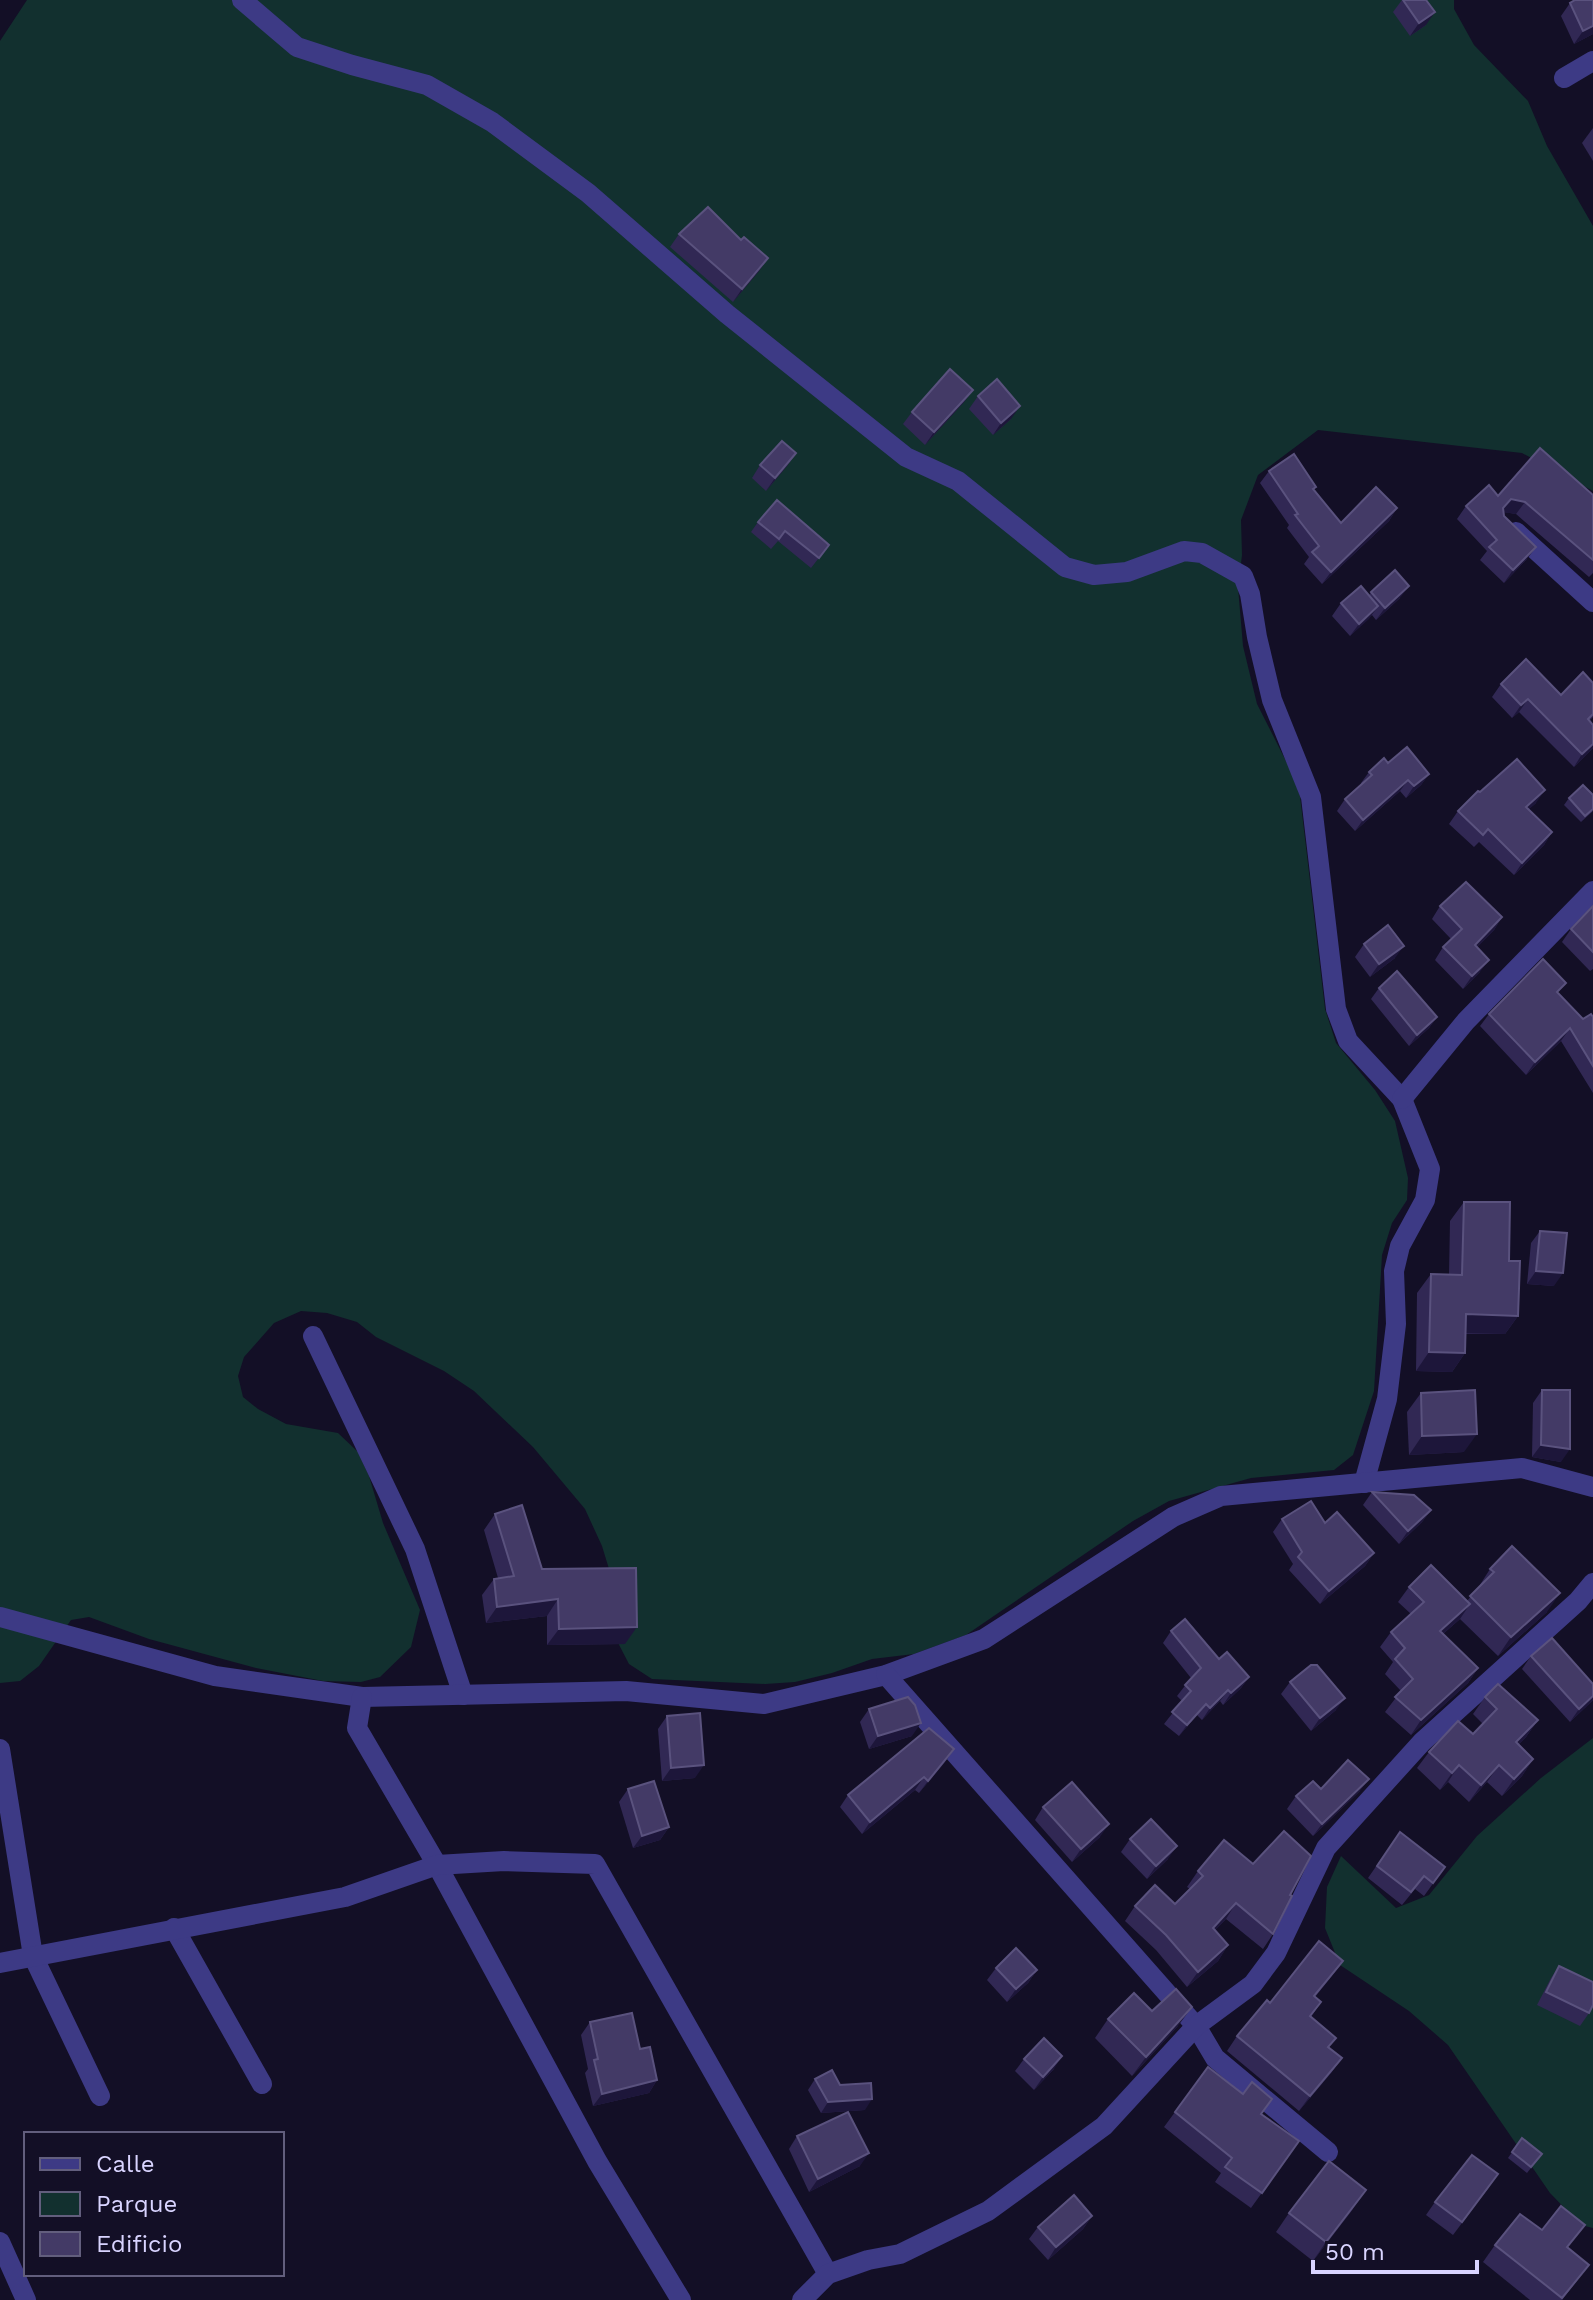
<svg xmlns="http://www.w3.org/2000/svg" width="1593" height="2300" viewBox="0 0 1593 2300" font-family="'Work Sans',sans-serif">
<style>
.green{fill:#12302f}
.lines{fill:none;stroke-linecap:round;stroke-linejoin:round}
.minor{stroke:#3d3a85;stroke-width:20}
.wall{fill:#312854}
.shaded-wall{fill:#1d163a}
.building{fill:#433a66;stroke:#5a527e;stroke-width:2}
</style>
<rect width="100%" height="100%" fill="#130f26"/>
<g class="green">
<path d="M27 0H1454V9L1474 45 1528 101 1547 146 1593 226V491L1522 453 1318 430 1258 475 1241 520 1242 555 1238 587 1243 646 1257 704 1290 769 1300 796 1325 1009 1336 1043 1375 1090 1395 1121 1408 1178 1407 1200 1392 1223 1382 1255 1374 1391 1353 1455 1334 1470 1251 1478 1169 1501 1133 1521 966 1635 914 1654 872 1659 832 1673 795 1682 765 1684 652 1679 629 1664 616 1639 613 1582 602 1546 585 1509 533 1447 474 1391 444 1371 376 1337 357 1322 327 1313 301 1311 274 1323 244 1357 238 1376 243 1397 258 1409 286 1424 338 1433 358 1452 369 1476 383 1523 420 1610 411 1647 380 1677 361 1682 323 1681 256 1668 149 1639 89 1617 71 1620 39 1666 20 1681 0 1683V41Z"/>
<path d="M1593 1738V2228L1581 2225 1550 2193 1448 2045 1409 2011 1340 1965 1325 1928 1327 1887 1341 1856 1396 1908 1429 1895 1477 1836 1541 1778Z"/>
</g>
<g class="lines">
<g class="minor">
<path d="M242 0 297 47 352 65 427 85 492 122 588 193 727 314 906 457 958 481 1065 567 1094 575 1127 572 1184 551 1202 553 1243 576 1250 594 1257 637 1272 700 1311 797 1336 1009 1348 1041 1402 1099 1430 1169 1425 1200 1400 1246 1394 1271 1396 1324 1387 1399 1364 1483"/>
<path d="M1564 78 1593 61"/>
<path d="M1516 532 1593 602"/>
<path d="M1402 1099 1466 1021 1593 891"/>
<path d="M313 1336 415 1549 463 1695"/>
<path d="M0 1617 215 1676 362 1697 626 1691 764 1704 886 1675 984 1639 1173 1517 1221 1496 1522 1468 1593 1487"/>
<path d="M886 1675 1196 2026 1215 2058 1328 2152"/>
<path d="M362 1697 357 1728 437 1865 597 2161 681 2300"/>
<path d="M0 1749 33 1956 100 2096"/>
<path d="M174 1928 262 2084"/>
<path d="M0 1963 345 1897 437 1865 504 1861 595 1864 828 2274"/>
<path d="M0 2242 26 2300"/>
<path d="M802 2300 828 2274 868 2260 900 2254 988 2211 1104 2126 1196 2026 1253 1984 1276 1953 1326 1848 1422 1742 1578 1601 1593 1583"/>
</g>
</g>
<g class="wall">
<path d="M1402 0 1426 25 1410 36 1393 12Z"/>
<path d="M1593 0V34L1574 44 1561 16 1570 3Z"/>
<path d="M1593 128V161L1582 143Z"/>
<path d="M679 234 741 240 768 258 759 271 733 302 670 247Z"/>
<path d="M973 390 964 402 925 445 903 424 912 412Z"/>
<path d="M978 396 1011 419 993 435 969 409Z"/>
<path d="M796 453 787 466 766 491 752 478 760 465Z"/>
<path d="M1269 471 1314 489 1341 523 1397 508 1389 521 1322 584 1304 564 1309 557 1287 528 1289 525 1260 483Z"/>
<path d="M1593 495V573L1589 577 1516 514 1504 512V516L1527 559 1504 583 1480 560 1487 551 1457 519 1466 506 1498 496Z"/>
<path d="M758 522 829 545 811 568 778 541 771 549 751 532Z"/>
<path d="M1371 592 1400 598 1376 620 1372 615 1350 636 1332 616 1341 603 1369 596Z"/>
<path d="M1593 683V717L1589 721 1593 748 1574 767 1519 712 1512 718 1492 697 1501 684 1561 695Z"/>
<path d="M1388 763 1429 774 1421 785 1406 798 1400 791 1355 831 1337 811 1345 799 1362 784 1361 783 1369 772Z"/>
<path d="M1480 792 1536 803 1529 809 1552 832 1544 845 1514 875 1479 842 1474 847 1449 824 1458 811Z"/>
<path d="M1569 798 1593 811 1581 822 1564 805Z"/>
<path d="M1440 906 1502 917 1494 930 1477 947 1480 972 1463 989 1435 960 1443 947 1451 939 1432 919Z"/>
<path d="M1593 906V969L1590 971 1562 942 1571 929Z"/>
<path d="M1364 944 1395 958 1370 977 1355 957Z"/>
<path d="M1379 988 1437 1017 1429 1028 1409 1046 1371 999Z"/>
<path d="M1558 994 1583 1019 1593 1017V1093L1561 1041 1526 1075 1480 1026 1489 1014Z"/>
<path d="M1464 1202 1509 1261 1518 1316 1505 1334H1465V1353L1452 1372 1416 1371 1417 1293 1431 1274 1449 1275 1450 1221Z"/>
<path d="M1540 1231 1554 1286 1527 1284 1531 1243Z"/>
<path d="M1542 1390 1561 1462 1532 1457 1533 1403Z"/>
<path d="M1421 1393 1464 1452 1409 1455 1407 1412Z"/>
<path d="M1372 1492 1431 1510 1422 1522 1399 1544 1363 1505Z"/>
<path d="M495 1514 542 1569 625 1644 547 1645V1616L486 1623 482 1595 494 1579 498 1578 484 1530Z"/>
<path d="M1282 1519 1325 1523 1374 1553 1365 1566 1320 1604 1289 1570 1293 1564 1273 1532Z"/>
<path d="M1490 1569 1547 1612 1498 1656 1460 1619 1443 1634 1478 1668 1468 1683 1411 1735 1385 1712 1401 1691 1385 1674 1393 1662 1380 1647 1391 1632 1411 1614 1398 1602 1409 1587 1467 1601 1478 1588Z"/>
<path d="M1171 1631 1249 1677 1241 1688 1223 1705 1220 1701 1202 1720 1197 1715 1179 1736 1164 1724 1182 1701 1177 1696 1191 1678 1163 1643Z"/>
<path d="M1531 1656 1593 1696V1700L1590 1703 1570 1722 1522 1669Z"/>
<path d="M1290 1682 1336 1710 1311 1731 1281 1694Z"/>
<path d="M1485 1697 1538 1720 1526 1737 1518 1745 1533 1759 1522 1776 1502 1796 1487 1782 1469 1802 1448 1782 1440 1790 1417 1768 1429 1752 1473 1734 1483 1724 1473 1714Z"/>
<path d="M869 1709 912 1736 869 1749 860 1722Z"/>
<path d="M667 1716 695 1778 662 1781 658 1729Z"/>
<path d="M945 1762 919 1793 915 1790 862 1834 840 1807 848 1795Z"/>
<path d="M628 1789 669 1827 660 1840 633 1848 619 1802Z"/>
<path d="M1321 1789 1360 1791 1313 1836 1287 1809 1296 1796Z"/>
<path d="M1043 1807 1100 1837 1072 1862 1035 1820Z"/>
<path d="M1400 1832 1445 1867 1424 1896 1415 1889 1402 1905 1368 1878Z"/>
<path d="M1130 1839 1168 1859 1147 1879 1121 1852Z"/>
<path d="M1198 1871 1290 1895 1273 1934 1263 1949 1226 1919 1215 1930 1228 1945 1218 1961 1187 1987 1156 1950 1125 1921 1135 1906 1175 1904 1190 1889 1187 1887Z"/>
<path d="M1343 1961 1315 1997 1321 2002 1311 2017 1336 2038 1329 2047 1342 2058 1331 2073 1299 2111 1227 2051 1237 2036 1270 2003Z"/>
<path d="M1559 1966 1589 2013 1580 2026 1537 2005 1551 1978Z"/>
<path d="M996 1968 1037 1970 1028 1983 1007 2002 987 1980Z"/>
<path d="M1152 2011 1178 2026 1132 2076 1095 2038 1108 2019Z"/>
<path d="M590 2022 640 2049 657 2080 649 2093 593 2106 585 2073 588 2069 581 2035Z"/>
<path d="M1024 2059 1054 2069 1034 2090 1015 2071Z"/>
<path d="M815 2079 840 2085 865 2110 821 2113 808 2090Z"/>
<path d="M1175 2112 1262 2114 1299 2141 1251 2208 1215 2182 1221 2173 1164 2127Z"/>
<path d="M797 2136 860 2166 809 2192 789 2149Z"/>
<path d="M1522 2138 1542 2154 1527 2173 1508 2158Z"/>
<path d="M1489 2187 1453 2235 1426 2215 1435 2202Z"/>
<path d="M1353 2209 1313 2261 1276 2232 1289 2213Z"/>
<path d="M1092 2216 1083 2229 1048 2260 1029 2239 1038 2227Z"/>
<path d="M1542 2230 1589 2265 1562 2300H1530L1483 2262 1495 2245Z"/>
</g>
<g class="shaded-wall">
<path d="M1435 12 1426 25 1410 36 1419 23Z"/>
<path d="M1593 26V34L1574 44 1583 31Z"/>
<path d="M768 258 759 271 733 302 742 289Z"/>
<path d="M973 390 964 402 925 445 934 432Z"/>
<path d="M1020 406 1011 419 993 435 1001 423Z"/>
<path d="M796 453 787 466 766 491 775 478Z"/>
<path d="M1511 499 1525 502 1516 514 1502 512 1503 508Z"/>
<path d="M1397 508 1389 521 1322 584 1331 572Z"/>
<path d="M1536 547 1527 559 1504 583 1513 570Z"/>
<path d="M1409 586 1400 598 1376 620 1385 608Z"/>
<path d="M1378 606 1369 619 1350 636 1359 624Z"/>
<path d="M1528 699 1519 712 1512 718 1521 705Z"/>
<path d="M1593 744V748L1574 767 1582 754Z"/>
<path d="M1429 774 1421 785 1406 798 1414 786Z"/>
<path d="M1408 780 1400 791 1355 831 1363 820Z"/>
<path d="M1545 790 1536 803 1517 820 1526 807Z"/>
<path d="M1552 832 1544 845 1514 875 1522 863Z"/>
<path d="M1502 917 1494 930 1467 958 1475 945Z"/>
<path d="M1404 946 1395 958 1370 977 1379 964Z"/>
<path d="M1489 960 1480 972 1463 989 1472 976Z"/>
<path d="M1437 1017 1429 1028 1409 1046 1417 1035Z"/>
<path d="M1570 1028 1561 1041 1526 1075 1535 1062Z"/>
<path d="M1536 1271 1563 1273 1554 1286 1527 1284Z"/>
<path d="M1466 1314 1518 1316 1505 1334 1452 1333Z"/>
<path d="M1429 1352 1465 1353 1452 1372 1416 1371Z"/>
<path d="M1477 1434 1464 1452 1409 1455 1422 1436Z"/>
<path d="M1541 1445 1570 1449 1561 1462 1532 1457Z"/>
<path d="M1431 1510 1422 1522 1399 1544 1408 1531Z"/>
<path d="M1374 1553 1365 1566 1320 1604 1329 1591Z"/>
<path d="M1560 1593 1547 1612 1498 1656 1511 1637Z"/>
<path d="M558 1599 547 1616 486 1623 497 1607Z"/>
<path d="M1470 1604 1460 1619 1429 1646 1440 1631Z"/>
<path d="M637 1627 625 1644 547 1645 559 1629Z"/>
<path d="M1478 1668 1468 1683 1411 1735 1421 1720Z"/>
<path d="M1249 1677 1241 1688 1223 1705 1231 1693Z"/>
<path d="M1228 1690 1220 1701 1202 1720 1210 1708Z"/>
<path d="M1593 1696V1700L1590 1703 1570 1722 1579 1709Z"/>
<path d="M1345 1698 1336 1710 1311 1731 1320 1718Z"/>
<path d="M1206 1704 1197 1715 1179 1736 1187 1725Z"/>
<path d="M1538 1720 1526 1737 1504 1759 1516 1742Z"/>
<path d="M921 1723 912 1736 869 1749 878 1736Z"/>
<path d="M954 1749 945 1762 919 1793 928 1781Z"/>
<path d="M1533 1759 1522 1776 1502 1796 1514 1779Z"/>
<path d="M704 1765 695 1778 662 1781 671 1768Z"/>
<path d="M1459 1765 1448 1782 1440 1790 1452 1773Z"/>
<path d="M1499 1765 1487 1782 1469 1802 1481 1785Z"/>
<path d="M924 1777 915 1790 862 1834 870 1822Z"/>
<path d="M1369 1779 1360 1791 1313 1836 1322 1824Z"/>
<path d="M1109 1824 1100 1837 1072 1862 1081 1849Z"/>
<path d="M669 1827 660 1840 633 1848 642 1836Z"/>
<path d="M1177 1846 1168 1859 1147 1879 1156 1866Z"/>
<path d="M1236 1903 1226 1919 1203 1943 1213 1928Z"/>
<path d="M1228 1945 1218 1961 1187 1987 1198 1972Z"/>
<path d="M1343 1961 1332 1976 1304 2011 1314 1996Z"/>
<path d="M1037 1970 1028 1983 1007 2002 1016 1989Z"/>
<path d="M1192 2007 1178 2026 1132 2076 1146 2057Z"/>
<path d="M1062 2056 1054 2069 1034 2090 1043 2077Z"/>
<path d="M1342 2058 1331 2073 1299 2111 1310 2096Z"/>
<path d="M657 2080 649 2093 593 2106 602 2094Z"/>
<path d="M872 2099 865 2110 821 2113 828 2102Z"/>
<path d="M869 2153 860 2166 809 2192 818 2179Z"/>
<path d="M1366 2190 1353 2209 1313 2261 1326 2242Z"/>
<path d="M1092 2216 1083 2229 1048 2260 1056 2247Z"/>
</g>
<g class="building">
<path d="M1403 0H1426L1435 12 1419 23Z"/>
<path d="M1575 0H1593V26L1583 31 1570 3Z"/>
<path d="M708 207 741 240 744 237 768 258 742 289 679 234Z"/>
<path d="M950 369 973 390 934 432 912 412Z"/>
<path d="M997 379 1020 406 1001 423 978 396Z"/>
<path d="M782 441 796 453 775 478 760 465Z"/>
<path d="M1540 448 1593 495V560L1525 502 1511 499 1503 508 1504 516 1536 547 1513 570 1489 547 1497 540 1466 506 1489 485 1498 496Z"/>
<path d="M1294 454 1316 487 1313 489 1341 523 1376 487 1397 508 1331 572 1312 552 1319 546 1295 515 1298 514 1269 471Z"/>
<path d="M777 500 829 545 819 558 785 531 779 539 758 522Z"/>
<path d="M1395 570 1409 586 1385 608 1371 592Z"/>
<path d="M1361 586 1378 606 1359 624 1341 603Z"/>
<path d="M1526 659 1561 695 1583 672 1593 683V714L1588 719 1593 725V744L1582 754 1528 699 1521 705 1501 684Z"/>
<path d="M1407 747 1429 774 1414 786 1408 780 1363 820 1345 799 1372 775 1369 772 1384 758 1388 763Z"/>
<path d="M1517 759 1545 790 1526 807 1552 832 1522 863 1488 829 1483 835 1458 811 1478 791 1480 792Z"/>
<path d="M1583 785 1593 795V809L1585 816 1569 798Z"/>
<path d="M1466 882 1502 917 1475 945 1489 960 1472 976 1443 947 1462 929 1440 906Z"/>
<path d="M1593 906V952L1571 929Z"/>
<path d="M1388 925 1404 946 1379 964 1364 944Z"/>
<path d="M1543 959 1566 983 1557 992 1583 1019 1591 1014 1593 1017V1066L1570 1028 1535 1062 1489 1014Z"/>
<path d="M1397 971 1437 1017 1417 1035 1379 988Z"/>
<path d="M1464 1202H1510L1509 1261H1520L1518 1316 1466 1314 1465 1353 1429 1352 1431 1274 1462 1275Z"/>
<path d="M1540 1231 1567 1233 1563 1273 1536 1271Z"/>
<path d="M1475 1390 1477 1434 1422 1436 1421 1393Z"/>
<path d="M1542 1390H1570V1449L1541 1445Z"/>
<path d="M1372 1492 1414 1495 1431 1510 1408 1531Z"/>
<path d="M1311 1501 1325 1523 1337 1512 1374 1553 1329 1591 1298 1557 1302 1552 1282 1519Z"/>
<path d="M522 1505 542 1569 636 1568 637 1627 559 1629 558 1599 497 1607 494 1579 514 1576 495 1514Z"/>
<path d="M1512 1546 1560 1593 1511 1637 1470 1596 1494 1572 1490 1569Z"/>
<path d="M1431 1565 1470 1604 1440 1631 1478 1668 1421 1720 1395 1697 1413 1679 1395 1659 1405 1648 1391 1632 1424 1602 1409 1587Z"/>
<path d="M1185 1619 1219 1659 1227 1652 1249 1677 1231 1693 1228 1690 1210 1708 1206 1704 1187 1725 1172 1712 1191 1691 1185 1685 1201 1668 1171 1631Z"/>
<path d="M1552 1638 1593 1684V1696L1579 1709 1531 1656Z"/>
<path d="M1311 1665H1317L1345 1698 1320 1718 1290 1682Z"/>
<path d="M1498 1684 1538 1720 1516 1742 1533 1759 1514 1779 1499 1765 1481 1785 1459 1765 1452 1773 1429 1752 1458 1721 1473 1734 1497 1709 1485 1697Z"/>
<path d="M908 1697 915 1705 921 1723 878 1736 869 1709Z"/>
<path d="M700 1713 704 1765 671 1768 667 1716Z"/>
<path d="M929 1728 954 1749 928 1781 924 1777 870 1822 848 1795Z"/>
<path d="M1348 1760 1369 1779 1322 1824 1296 1796 1313 1781 1321 1789Z"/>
<path d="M654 1781 669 1827 642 1836 628 1789Z"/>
<path d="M1072 1782 1109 1824 1081 1849 1043 1807Z"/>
<path d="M1151 1819 1177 1846 1156 1866 1130 1839Z"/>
<path d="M1284 1831 1311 1856 1290 1895 1292 1896 1273 1934 1236 1903 1213 1928 1228 1945 1198 1972 1166 1935 1135 1906 1155 1885 1175 1904 1203 1876 1198 1871 1224 1840 1253 1864Z"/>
<path d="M1400 1832 1445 1867 1433 1883 1424 1876 1411 1892 1377 1866Z"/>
<path d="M1319 1941 1343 1961 1314 1996 1321 2002 1310 2016 1336 2038 1328 2047 1342 2058 1310 2096 1237 2036 1267 2000 1270 2003Z"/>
<path d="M1016 1948 1037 1970 1016 1989 996 1968Z"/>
<path d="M1559 1966 1593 1982V2005L1589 2013 1546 1992Z"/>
<path d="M1176 1989 1192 2007 1146 2057 1108 2019 1134 1993 1152 2011Z"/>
<path d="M632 2013 640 2049 650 2047 657 2080 602 2094 594 2060 598 2059 590 2022Z"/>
<path d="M1044 2038 1062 2056 1043 2077 1024 2059Z"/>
<path d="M1208 2067 1243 2094 1252 2082 1272 2099 1261 2114 1299 2141 1262 2193 1225 2167 1232 2158 1175 2112Z"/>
<path d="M832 2070 840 2085 871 2083 872 2099 828 2102 815 2079Z"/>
<path d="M848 2112 869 2153 818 2179 797 2136Z"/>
<path d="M1522 2138 1542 2154 1531 2167 1512 2152Z"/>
<path d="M1472 2155 1498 2174 1462 2222 1435 2202Z"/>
<path d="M1329 2161 1366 2190 1326 2242 1289 2213Z"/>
<path d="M1074 2195 1092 2216 1056 2247 1038 2227Z"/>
<path d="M1561 2206 1585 2225 1567 2247 1589 2265 1562 2298 1495 2245 1520 2214 1542 2230Z"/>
</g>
<rect x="24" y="2132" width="260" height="144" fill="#130f26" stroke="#625e7d" stroke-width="2"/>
<rect x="40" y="2158" width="40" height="12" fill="#3d3a85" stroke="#625e7d" stroke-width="2"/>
<text x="96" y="2172" font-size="24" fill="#d9d4ff">Calle</text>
<rect x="40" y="2192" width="40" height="24" fill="#12302f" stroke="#625e7d" stroke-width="2"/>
<text x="96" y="2212" font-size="24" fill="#d9d4ff">Parque</text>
<rect x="40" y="2232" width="40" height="24" fill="#433a66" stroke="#625e7d" stroke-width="2"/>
<text x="96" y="2252" font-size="24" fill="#d9d4ff">Edificio</text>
<path d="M1313 2260v12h164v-12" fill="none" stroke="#d9d4ff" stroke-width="4"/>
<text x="1325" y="2260" font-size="24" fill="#d9d4ff" stroke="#130f26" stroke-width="6" paint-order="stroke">50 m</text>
</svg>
